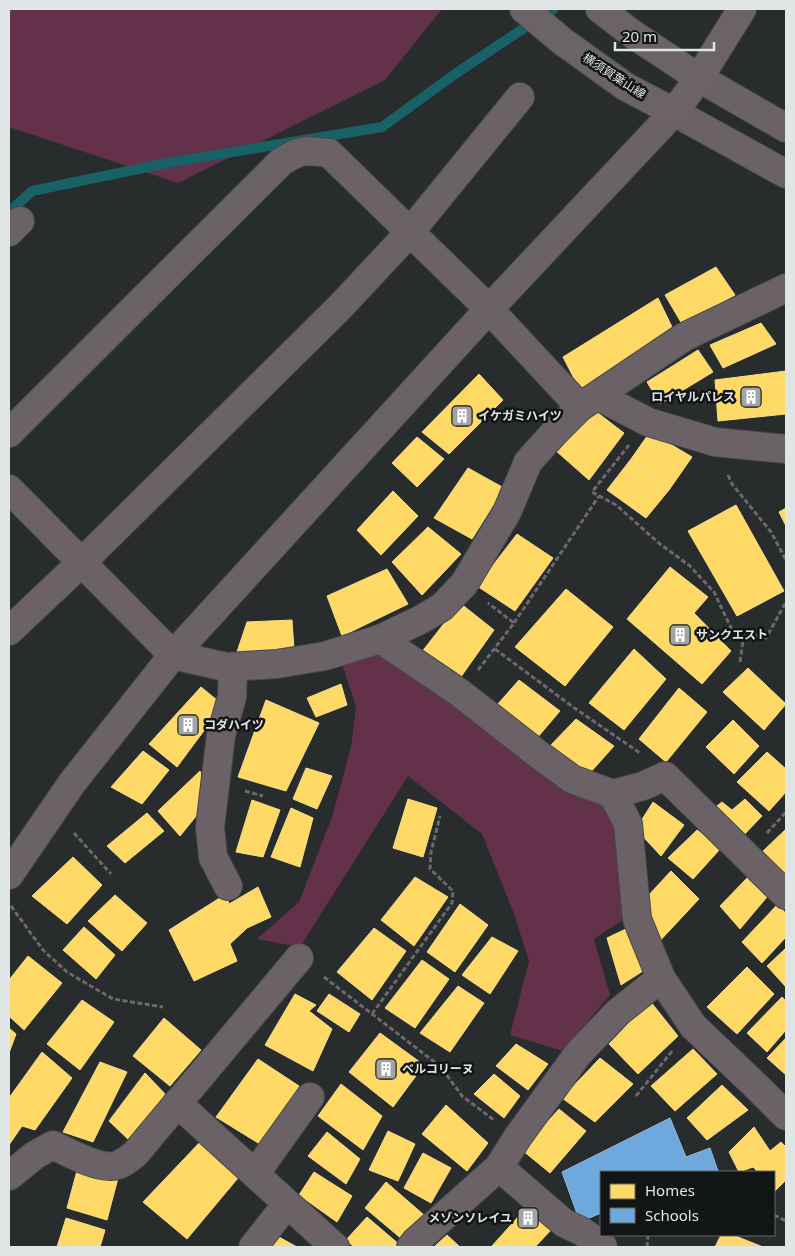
<svg xmlns="http://www.w3.org/2000/svg" width="795" height="1256" viewBox="0 0 795 1256" font-family="'Noto Sans','Noto Sans JP',sans-serif">
<style>
.green{fill:#633149}
.homes{fill:#ffd966;stroke:#f6dd8c}
.schools{fill:#6fa8dc;stroke:#91badf}
.lines{fill:none;stroke-linecap:round;stroke-linejoin:round}
.stream{stroke:#176167;stroke-width:10}
.minor-casing{stroke:#46494a;stroke-width:30}
.major-casing{stroke:#46494a;stroke-width:30}
.path{stroke:#6e686c;stroke-width:3;stroke-dasharray:5 2.5;stroke-linecap:butt}
.minor{stroke:#6b6267;stroke-width:28}
.major{stroke:#6c6368;stroke-width:28}
.labels{text-anchor:middle;stroke-width:5;stroke-linejoin:round;paint-order:stroke}
.street-label{font-size:12px;fill:#e0e5e5;stroke:#121515}
.poi-label{font-size:12px;font-weight:bold;fill:#e0e5e5;stroke:#121515;text-anchor:start}
</style>
<rect width="100%" height="100%" fill="#282c2d"/>
<g class="green">
<path d="M9 9H442L385 80 178 183 9 127Z"/>
<path d="M379 655 606 803 615 828 626 918 594 939 610 995 563 1051 510 1035 529 961 513 911 482 834 408 776 300 947 257 939 299 902 332 817 351 747 356 707 341 660Z"/>
</g>
<g class="homes">
<path d="M716 267 735 295 682 324 665 295Z"/>
<path d="M658 298 672 327 580 390 563 357Z"/>
<path d="M761 323 776 344 723 368 710 345Z"/>
<path d="M698 350 713 372 660 404 647 382Z"/>
<path d="M786 371V414L718 421 715 380Z"/>
<path d="M479 374 503 400 449 454 422 432Z"/>
<path d="M594 410 624 433 589 480 555 450Z"/>
<path d="M650 432 692 457 669 490 631 459Z"/>
<path d="M417 437 444 459 417 487 392 463Z"/>
<path d="M631 459 669 490 646 518 607 490Z"/>
<path d="M468 468 504 488 472 539 434 518Z"/>
<path d="M393 491 418 516 381 555 357 530Z"/>
<path d="M736 505 784 591 737 616 688 531Z"/>
<path d="M786 508V526L779 512Z"/>
<path d="M428 527 461 554 422 595 392 562Z"/>
<path d="M517 534 553 558 515 611 477 586Z"/>
<path d="M670 567 708 597 694 613 731 651 702 684 627 619Z"/>
<path d="M387 569 408 604 342 636 327 596Z"/>
<path d="M566 589 613 627 565 686 515 647Z"/>
<path d="M460 603 494 630 458 681 421 653Z"/>
<path d="M292 620 294 650 235 658 247 622Z"/>
<path d="M634 649 666 679 624 730 589 703Z"/>
<path d="M748 668 786 704 764 730 723 692Z"/>
<path d="M519 680 560 711 537 738 497 705Z"/>
<path d="M341 684 347 705 316 717 307 698Z"/>
<path d="M201 687 223 705 177 767 149 744Z"/>
<path d="M679 688 707 712 666 762 639 739Z"/>
<path d="M266 700 319 723 286 791 238 777Z"/>
<path d="M576 719 614 746 589 774 548 748Z"/>
<path d="M733 720 759 746 734 774 706 747Z"/>
<path d="M143 751 169 770 142 804 111 787Z"/>
<path d="M767 752 786 769V792L769 811 737 782Z"/>
<path d="M306 768 332 776 317 809 293 799Z"/>
<path d="M200 771 210 799 180 836 158 811Z"/>
<path d="M408 799 437 808 423 857 393 848Z"/>
<path d="M745 799 762 816 740 839 708 813 722 802 732 810Z"/>
<path d="M252 800 280 810 263 857 236 852Z"/>
<path d="M653 802 684 825 661 856 636 829Z"/>
<path d="M291 808 313 818 300 867 271 857Z"/>
<path d="M147 813 164 831 125 863 107 846Z"/>
<path d="M786 829V879L759 855Z"/>
<path d="M697 830 721 848 693 879 668 858Z"/>
<path d="M73 857 102 885 67 924 32 896Z"/>
<path d="M671 871 699 899 656 945 647 921 651 913 646 898Z"/>
<path d="M749 876 767 897 740 929 720 906Z"/>
<path d="M415 877 448 897 414 946 381 920Z"/>
<path d="M258 887 271 917 247 928 230 944 237 961 194 981 169 930 226 894 229 904Z"/>
<path d="M115 895 147 923 122 951 88 921Z"/>
<path d="M460 904 488 925 455 972 427 952Z"/>
<path d="M778 904 786 914V937L762 963 742 942Z"/>
<path d="M84 927 115 955 96 979 63 950Z"/>
<path d="M630 927 646 969 621 985 607 938Z"/>
<path d="M374 928 406 951 372 1000 337 972Z"/>
<path d="M492 937 518 951 490 994 462 975Z"/>
<path d="M786 948V987L767 966Z"/>
<path d="M28 956 62 983 24 1030 9 1016V980Z"/>
<path d="M422 960 449 979 415 1028 385 1008Z"/>
<path d="M747 967 774 994 737 1034 707 1007Z"/>
<path d="M458 986 484 1003 450 1052 420 1033Z"/>
<path d="M295 994 316 1005 309 1011 332 1029 313 1071 265 1045Z"/>
<path d="M329 994 360 1014 349 1032 317 1011Z"/>
<path d="M782 997 786 1001V1030L767 1052 747 1033Z"/>
<path d="M82 1000 114 1022 80 1070 47 1044Z"/>
<path d="M650 1001 678 1036 638 1074 609 1044Z"/>
<path d="M164 1018 201 1050 170 1086 133 1056Z"/>
<path d="M9 1028 16 1034 9 1053Z"/>
<path d="M380 1033 424 1065 393 1107 349 1072Z"/>
<path d="M786 1038V1075L767 1058Z"/>
<path d="M516 1044 548 1064 528 1090 496 1066Z"/>
<path d="M693 1049 717 1074 675 1111 651 1086Z"/>
<path d="M42 1052 72 1078 35 1130 22 1126 9 1145V1098Z"/>
<path d="M600 1058 633 1084 595 1122 562 1098Z"/>
<path d="M258 1059 299 1086 263 1146 216 1117Z"/>
<path d="M100 1062 127 1072 93 1142 63 1132Z"/>
<path d="M145 1073 168 1097 131 1142 109 1121Z"/>
<path d="M494 1074 520 1096 504 1118 474 1094Z"/>
<path d="M341 1084 382 1116 363 1150 318 1116Z"/>
<path d="M722 1085 748 1110 707 1140 687 1118Z"/>
<path d="M446 1105 488 1143 467 1171 422 1134Z"/>
<path d="M559 1109 586 1131 550 1173 522 1150Z"/>
<path d="M754 1127 770 1151 781 1142 786 1147V1180L775 1191 774 1189V1172H758L753 1167 739 1172 729 1152Z"/>
<path d="M388 1131 415 1144 398 1181 369 1170Z"/>
<path d="M327 1132 360 1159 346 1184 308 1156Z"/>
<path d="M202 1140 238 1178 187 1239 143 1202Z"/>
<path d="M423 1153 451 1168 431 1203 404 1188Z"/>
<path d="M78 1167 118 1178 107 1220 67 1208Z"/>
<path d="M314 1172 352 1196 337 1222 299 1195Z"/>
<path d="M386 1182 424 1215 403 1240 365 1208Z"/>
<path d="M527 1207 552 1229 535 1247H491Z"/>
<path d="M367 1217 400 1245 398 1247H354L346 1240Z"/>
<path d="M66 1218 105 1230 100 1247H57Z"/>
<path d="M447 1235 460 1247H434Z"/>
<path d="M721 1235H733L763 1247H715Z"/>
<path d="M279 1237 297 1247H272Z"/>
</g>
<path class="schools" d="M670 1118 686 1157 710 1148 718 1171 713 1172H601V1213L580 1222 562 1172Z"/>
<g class="lines">
<path class="stream" d="M9 212 32 191 167 163 382 127 455 74 553 9"/>
<g class="minor-casing">
<g id="minor">
<path d="M699 78 786 128"/>
<path d="M9 232 20 221"/>
<path d="M598 396 648 422 715 442 786 449"/>
<path d="M9 433 281 162C301 149 306 150 329 153L489 309 580 407"/>
<path d="M9 489 173 655 226 667 277 664 325 656 380 639 420 620 442 607 464 584 507 512 528 462 554 433 580 407 684 337 786 288"/>
<path d="M9 631 81 563 341 306 410 232 520 97"/>
<path d="M380 639 460 693 538 754 572 779 613 794 628 824 637 919 661 978 693 1026 756 1086 786 1116"/>
<path d="M613 794 643 786 665 776 786 895"/>
<path d="M9 875 72 783 173 655 489 309 674 112 786 174"/>
<path d="M228 886 213 857 210 827 221 735 232 697 233 667"/>
<path d="M177 1103 335 1247"/>
<path d="M499 1167 564 1223 583 1232 603 1247"/>
<path d="M255 1174 310 1097"/>
<path d="M9 1176 35 1155 53 1145C67 1152 102 1171 118 1165 124 1163 130 1158 135 1154L299 958"/>
<path d="M253 1247 287 1204"/>
<path d="M411 1247 415 1242 499 1167 517 1138 578 1054 617 1013 661 978"/>
</g>
</g>
<g class="major-casing">
<g id="major">
<path d="M524 9 562 41 626 87 674 112 699 78 742 9"/>
<path d="M600 9 634 35 699 78"/>
</g>
</g>
<g class="path">
<path d="M629 445 592 492 616 505 660 544 690 566 714 592 732 630 766 638 786 602"/>
<path d="M728 475 732 484 771 532 786 560"/>
<path d="M514 623 599 496"/>
<path d="M495 649 573 707 640 753"/>
<path d="M740 662 744 633"/>
<path d="M478 670 514 623 488 603"/>
<path d="M245 791 263 796"/>
<path d="M74 833 111 874"/>
<path d="M767 833 786 812"/>
<path d="M11 906 43 950 67 972 113 999 163 1007"/>
<path d="M324 977 441 1067 462 1096 494 1120"/>
<path d="M372 1014 452 903 453 891 430 869 431 852 440 816"/>
<path d="M636 1096 673 1050"/>
<path d="M774 1215 786 1221"/>
<path d="M647 1247 648 1235"/>
</g>
<use href="#minor" class="minor"/>
<use href="#major" class="major"/>
</g>
<defs>
<g id="building-square" transform="scale(1.125)"><rect x="-9" y="-9" width="18" height="18" rx="4" fill="#a0a4a5" stroke="#121515"/><path d="M-4-6H4V6H1V3H-1V6H-4ZM-2.5-4.3h1.7v1.8h-1.7ZM.8-4.3h1.7v1.8H.8ZM-2.5-1h1.7V.8h-1.7ZM.8-1h1.7V.8H.8Z" fill="#fff"/></g>
</defs>
<g fill-rule="evenodd">
<use href="#building-square" x="751" y="397"/>
<use href="#building-square" x="462" y="416"/>
<use href="#building-square" x="680" y="635"/>
<use href="#building-square" x="188" y="725"/>
<use href="#building-square" x="386" y="1069"/>
<use href="#building-square" x="528" y="1218"/>
</g>
<g class="labels">
<g class="street-label">
<text transform="translate(614 76) rotate(33)" y="4">横須賀葉山線</text>
</g>
<g class="poi-label">
<text x="735" y="401" text-anchor="end">ロイヤルパレス</text>
<text x="478" y="420">イケガミハイツ</text>
<text x="696" y="639">サンクエスト</text>
<text x="204" y="729">コダハイツ</text>
<text x="402" y="1073">ベルコリーヌ</text>
<text x="512" y="1222" text-anchor="end">メゾンソレイユ</text>
</g>
</g>
<rect width="795" height="1256" fill="none" stroke="#e0e5e5" stroke-width="20"/>
<rect x="600" y="1171" width="175" height="65" fill="#121515" stroke="#646868"/>
<rect x="610" y="1184" width="25" height="15" fill="#ffd966" stroke="#646868"/>
<text x="645" y="1196" font-size="15" fill="#e0e5e5">Homes</text>
<rect x="610" y="1208" width="25" height="15" fill="#6fa8dc" stroke="#646868"/>
<text x="645" y="1221" font-size="15" fill="#e0e5e5">Schools</text>
<path d="M615 42v8h99v-8" fill="none" stroke="#e0e5e5" stroke-width="2.5"/>
<text x="622" y="42" font-size="15" fill="#e0e5e5" stroke="#121515" stroke-width="4" paint-order="stroke">20 m</text>
</svg>
